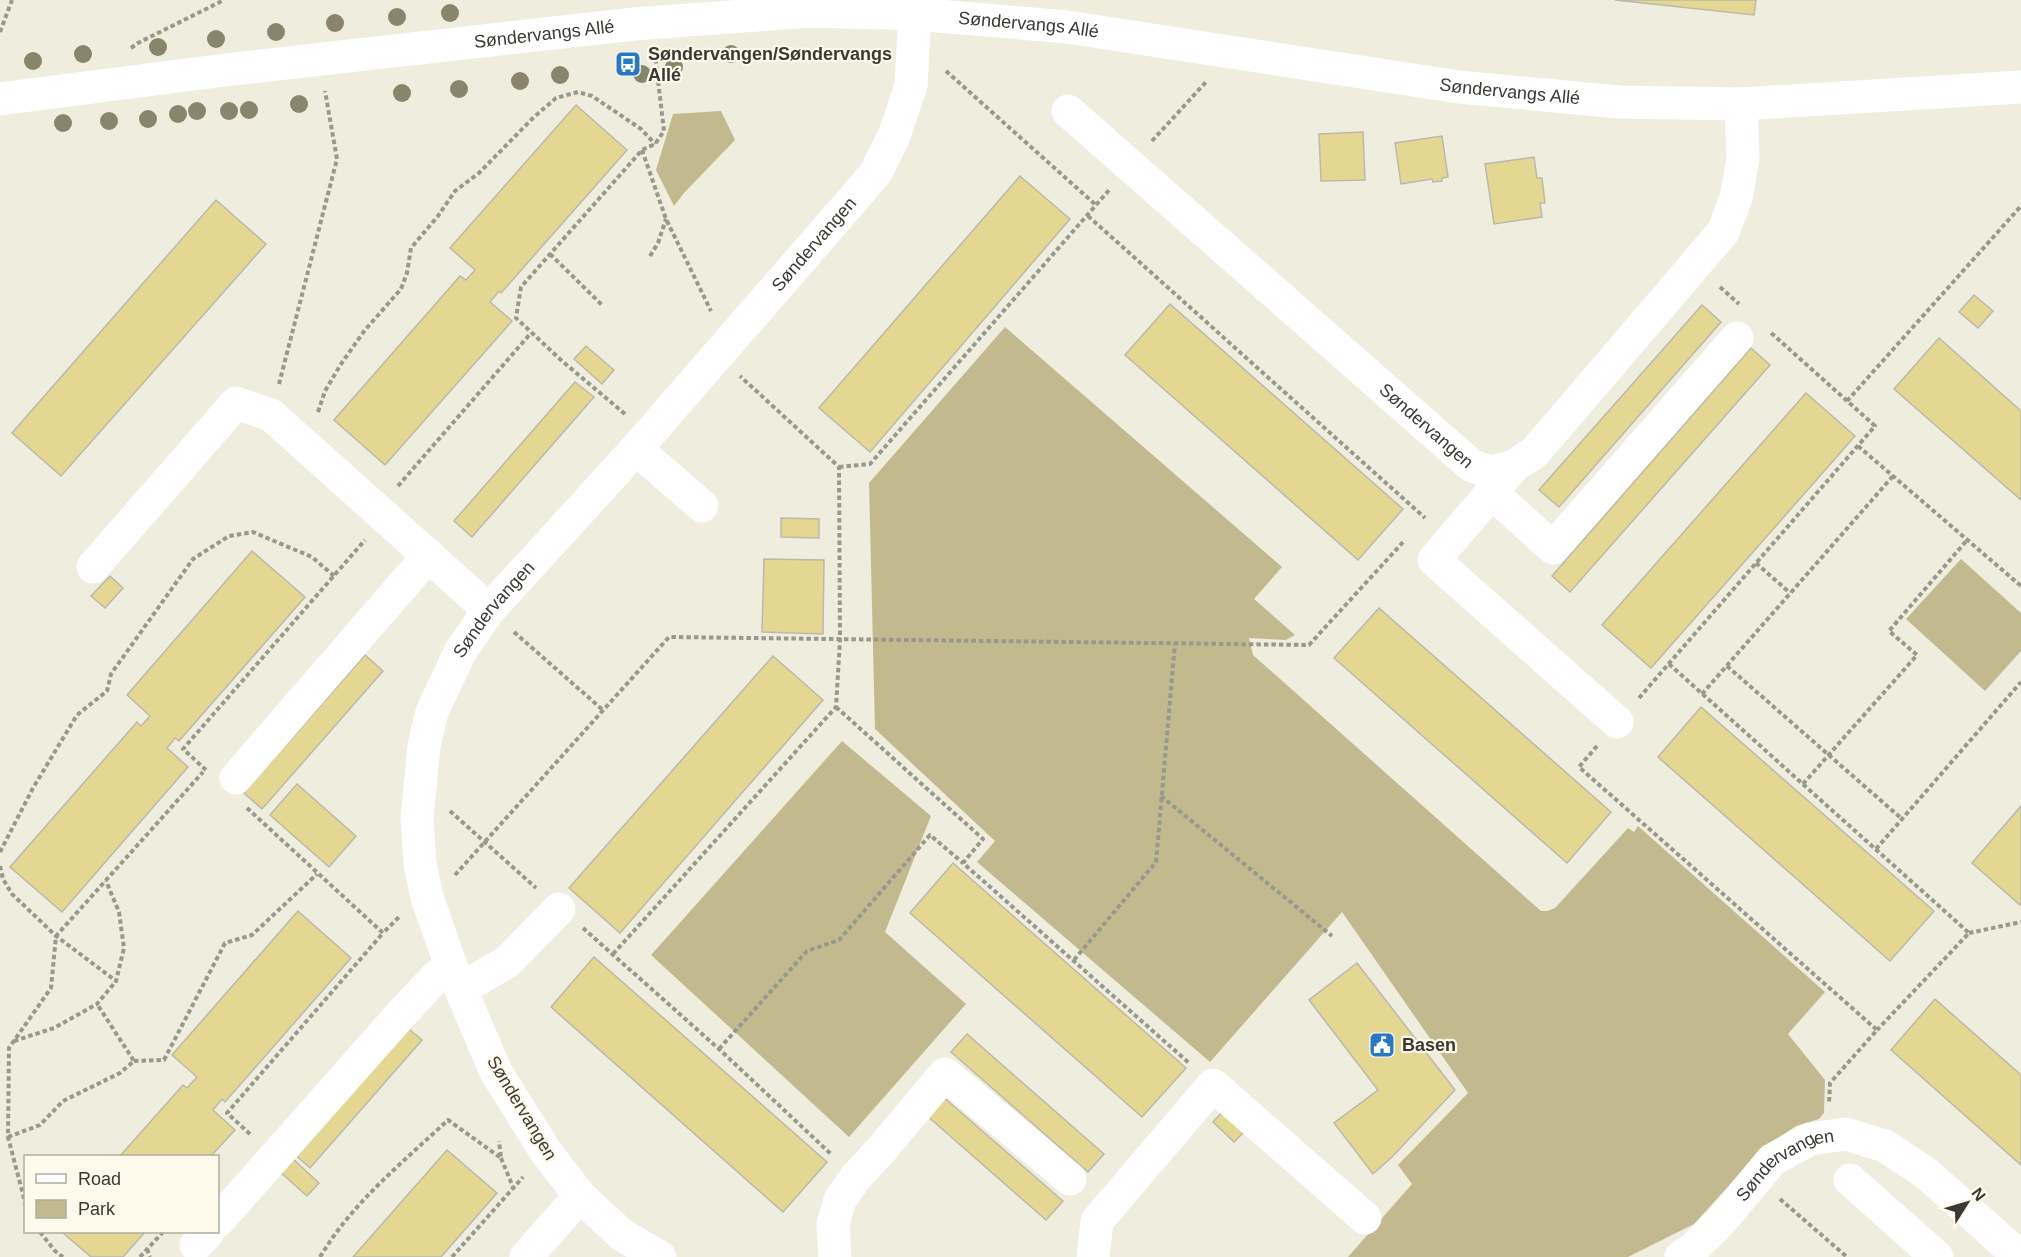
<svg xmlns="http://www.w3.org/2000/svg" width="2021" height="1257" viewBox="0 0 2021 1257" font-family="Helvetica,sans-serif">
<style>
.green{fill:#c2ba8e}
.building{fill:#e4d792;stroke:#bcb9ab;stroke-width:1.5}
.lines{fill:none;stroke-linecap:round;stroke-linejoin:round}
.path{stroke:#99988d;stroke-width:4;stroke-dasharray:4.5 3;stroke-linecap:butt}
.minor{stroke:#fff;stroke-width:33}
.tree{fill:#89856d}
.labels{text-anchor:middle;stroke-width:4.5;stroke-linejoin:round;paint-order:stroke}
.street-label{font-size:18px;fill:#3a3933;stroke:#fdfaeb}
.poi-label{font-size:18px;font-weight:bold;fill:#3a3933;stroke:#fdfaeb;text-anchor:start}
</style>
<rect width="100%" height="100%" fill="#efedde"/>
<g class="green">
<path d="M721 111 735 140 684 193 674 206 656 170 673 114Z"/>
<path d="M1005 327 1282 567 1254 599 1295 635 1286 640 1249 638 1253 655 1541 911H1547L1555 908 1628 828 1634 832 1638 826 1825 992 1788 1034 1825 1080 1824 1113 1819 1119 1796 1126 1763 1148 1694 1224 1628 1257H1348L1412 1184 1398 1165 1468 1093 1342 912 1210 1062 977 862 995 841 875 729 869 483Z"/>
<path d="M1961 559 2021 613V651L1985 691 1906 619Z"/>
<path d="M842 741 931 816 885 932 966 1004 849 1137 651 955Z"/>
</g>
<g class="building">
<path d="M1615 0H1756L1754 15Z"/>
<path d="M576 105 627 150 501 293 499 291 490 302 512 321 385 465 334 420 460 276 466 280 475 270 450 248Z"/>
<path d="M1363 132 1365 180 1321 181 1319 134Z"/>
<path d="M1442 136 1448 177 1442 178V181L1433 182 1432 179 1401 184 1395 143Z"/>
<path d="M1534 157 1537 178H1542L1545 203H1540L1542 217 1494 224 1485 164Z"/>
<path d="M1020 176 1070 219 870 452 819 408Z"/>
<path d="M216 200 266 244 61 476 12 433Z"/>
<path d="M1974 295 1993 311 1978 328 1959 312Z"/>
<path d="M1170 304 1403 509 1358 560 1125 355Z"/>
<path d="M1702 305 1721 322 1559 507 1539 490Z"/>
<path d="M1939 338 2021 411V500L1894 389Z"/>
<path d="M586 346 614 370 602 384 574 359Z"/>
<path d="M1751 348 1770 365 1570 592 1552 576Z"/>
<path d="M575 382 594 397 472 537 454 521Z"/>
<path d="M1806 393 1855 436 1651 668 1602 625Z"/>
<path d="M781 518 819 519V538L781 537Z"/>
<path d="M252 551 305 597 179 741 175 738 167 748 188 767 62 912 10 867 137 722 141 726 150 716 127 695Z"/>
<path d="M764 559 824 560 823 634 762 632Z"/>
<path d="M110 576 123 588 105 608 91 596Z"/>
<path d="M1379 608 1611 812 1567 863 1334 658Z"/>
<path d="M365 655 383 671 262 809 244 793Z"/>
<path d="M773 656 823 700 620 933 569 888Z"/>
<path d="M1701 707 1934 911 1890 961 1658 757Z"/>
<path d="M297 784 356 836 329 867 270 815Z"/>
<path d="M2021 806V904L2020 905 1972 863Z"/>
<path d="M953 863 1186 1068 1142 1117 910 913Z"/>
<path d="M298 911 351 958 225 1102 222 1099 213 1110 235 1130 211 1156H120L183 1085 187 1088 197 1077 172 1055Z"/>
<path d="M594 957 827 1162 783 1212 551 1007Z"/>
<path d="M1357 963 1455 1090 1392 1157 1373 1174 1334 1123 1378 1090 1309 1000Z"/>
<path d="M1935 999 2021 1075V1165L1891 1050Z"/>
<path d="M403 1024 422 1040 310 1168 291 1151Z"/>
<path d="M967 1034 1104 1154 1088 1172 951 1052Z"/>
<path d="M942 1096 1063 1201 1046 1220 925 1114Z"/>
<path d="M1226 1108 1247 1129 1234 1142 1213 1122Z"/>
<path d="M447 1150 497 1193 441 1257H353Z"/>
<path d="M291 1157 319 1183 307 1196 279 1171Z"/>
<path d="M62 1232H145L123 1257H91Z"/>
</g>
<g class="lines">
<g class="path">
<path d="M0 32 12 0"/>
<path d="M131 48 138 43 224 0"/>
<path d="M946 71 1096 205"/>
<path d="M1152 141 1206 82"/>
<path d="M642 150 666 219 711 311"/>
<path d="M1088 216 1425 518"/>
<path d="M550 254 603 306"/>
<path d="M650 256 658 243 666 219"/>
<path d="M1720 287 1739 304"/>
<path d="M279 384 337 159 325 91"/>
<path d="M1847 401 2021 206"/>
<path d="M318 412 325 391 341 364 365 330 401 289 407 273 411 248 438 216 455 191 479 173 534 117 556 98 578 92 592 96 641 129 655 144"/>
<path d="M625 414 562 361 516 318 521 287 642 150 655 144 664 131 655 55"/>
<path d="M1858 446 2021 586"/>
<path d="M839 467 870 464 1110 189"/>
<path d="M398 486 531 333"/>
<path d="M1756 563 1790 593"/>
<path d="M514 632 604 711"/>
<path d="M1669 664 1969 933 1877 1030"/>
<path d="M1727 666 1902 819"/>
<path d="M1702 694 1893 476"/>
<path d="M1639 698 1875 426 1769 331"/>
<path d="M836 707 983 839 963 863 1189 1063"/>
<path d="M1597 746 1579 767 1877 1030 1830 1083 1829 1104"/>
<path d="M206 770 183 749 365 540"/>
<path d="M1803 784 1917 655 1889 631 1968 539"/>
<path d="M1161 796 1332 936"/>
<path d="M247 808 383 933 399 917"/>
<path d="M450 811 536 888"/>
<path d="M1876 849 2021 682"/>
<path d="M0 852 33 788 77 715 107 691 111 674 193 559 229 536 253 532 312 557 334 576"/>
<path d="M0 866 3 879 12 894 56 936 116 981 124 948 119 912 106 881"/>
<path d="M455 875 669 637 1309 645 1405 540"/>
<path d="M583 928 719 1049 832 1155"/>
<path d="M1969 933 2021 922"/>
<path d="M613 954 836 707 840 640 839 467 740 376"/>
<path d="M1074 960 1156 862 1175 643"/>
<path d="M14 1041 54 1028 97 1004 116 981"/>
<path d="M719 1049 807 951 839 940 930 835 963 863"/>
<path d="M134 1061 164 1060 225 943 252 935 317 874"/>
<path d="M250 1134 227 1113 383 933"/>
<path d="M8 1137 40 1125 63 1101 120 1073 134 1061 97 1004"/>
<path d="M501 1158 513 1187"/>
<path d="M1780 1199 1847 1257"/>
<path d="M26 1206 8 1137 9 1048 51 988 56 936 203 772"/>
<path d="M40 1232 55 1251 63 1257"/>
<path d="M147 1249 150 1257"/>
<path d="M140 1257 163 1232"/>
<path d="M320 1257C352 1203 402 1163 448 1120L501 1158 499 1141"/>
<path d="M452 1257 523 1177"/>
</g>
<g class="minor">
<path id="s1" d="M0 99 225 70 634 24 811 11 915 14 1067 27 1459 87 1619 102 1741 104 2021 87"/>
<path id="s2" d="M1068 111 1472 466 1491 472 1514 466 1535 452 1723 232 1736 198 1743 159 1741 104"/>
<path d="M636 449 702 506"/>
<path d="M1514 466 1434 560 1617 722"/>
<path d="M1491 492 1553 548 1737 338"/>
<path d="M93 567 236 403 271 415 489 610"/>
<path d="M236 778 429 555"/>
<path d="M461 989 507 962 559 909"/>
<path d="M1850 1180 1937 1257"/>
<path d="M218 1221 404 1011 437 976 452 969"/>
<path d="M196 1245 208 1232"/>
<path d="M526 1257 580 1196"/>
<path id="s3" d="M660 1257 622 1235 580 1196 546 1152 496 1072 452 969 427 897 420 864 417 818 424 746 432 712 460 652 489 610 636 449 875 174 894 136 911 85 915 14"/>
<path d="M835 1257 833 1224 840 1200 856 1177 881 1150 945 1074 1070 1179"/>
<path d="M1093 1257 1097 1221 1213 1085 1365 1218"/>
<path id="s4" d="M1681 1257 1693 1249 1722 1220 1772 1160 1810 1139 1846 1134 1885 1146 1926 1173 2020 1257"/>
</g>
</g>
<g class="tree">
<circle cx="450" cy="13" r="9"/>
<circle cx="397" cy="17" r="9"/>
<circle cx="335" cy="23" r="9"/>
<circle cx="276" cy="32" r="9"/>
<circle cx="216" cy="39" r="9"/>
<circle cx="158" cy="47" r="9"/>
<circle cx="83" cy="54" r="9"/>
<circle cx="731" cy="54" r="9"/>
<circle cx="33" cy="61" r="9"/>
<circle cx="674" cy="67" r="9"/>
<circle cx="642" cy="74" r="9"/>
<circle cx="560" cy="75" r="9"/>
<circle cx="520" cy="81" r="9"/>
<circle cx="459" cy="89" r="9"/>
<circle cx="402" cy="93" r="9"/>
<circle cx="299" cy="104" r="9"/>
<circle cx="249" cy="110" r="9"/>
<circle cx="197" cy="111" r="9"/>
<circle cx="229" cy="111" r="9"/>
<circle cx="178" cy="114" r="9"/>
<circle cx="148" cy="119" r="9"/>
<circle cx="109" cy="121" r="9"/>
<circle cx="63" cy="123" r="9"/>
</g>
<defs>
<g id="bus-square" transform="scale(1.35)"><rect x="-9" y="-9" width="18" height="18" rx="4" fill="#2778c7" stroke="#fdfaeb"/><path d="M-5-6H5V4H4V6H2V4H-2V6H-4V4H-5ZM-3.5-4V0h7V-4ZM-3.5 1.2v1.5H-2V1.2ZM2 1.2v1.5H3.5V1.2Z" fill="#fff"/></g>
<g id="civic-square" transform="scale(1.35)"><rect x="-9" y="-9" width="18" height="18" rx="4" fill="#2778c7" stroke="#fdfaeb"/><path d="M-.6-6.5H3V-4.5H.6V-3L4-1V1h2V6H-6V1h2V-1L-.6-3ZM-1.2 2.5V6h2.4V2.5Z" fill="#fff"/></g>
</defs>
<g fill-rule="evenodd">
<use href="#bus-square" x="628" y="64"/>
<use href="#civic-square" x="1382" y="1045"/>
</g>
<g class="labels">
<g class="street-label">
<text dy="6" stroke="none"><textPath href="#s1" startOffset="1034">Søndervangs Allé</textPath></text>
<text dy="6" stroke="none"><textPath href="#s1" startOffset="548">Søndervangs Allé</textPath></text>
<text dy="6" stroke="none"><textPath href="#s1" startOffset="1520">Søndervangs Allé</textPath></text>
<text dy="6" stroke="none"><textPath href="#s3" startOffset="1233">Søndervangen</textPath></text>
<text dy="6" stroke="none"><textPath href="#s2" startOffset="477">Søndervangen</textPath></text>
<text dy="6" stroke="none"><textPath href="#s3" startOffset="747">Søndervangen</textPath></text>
<text transform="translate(522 1108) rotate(59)" y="6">Søndervangen</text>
<text dy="6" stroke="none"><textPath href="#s4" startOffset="142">Søndervangen</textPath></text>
</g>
<g class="poi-label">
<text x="648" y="60">Søndervangen/Søndervangs<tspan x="648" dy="21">Allé</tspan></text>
<text x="1402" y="1051">Basen</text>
</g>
</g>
<rect x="24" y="1155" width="195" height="78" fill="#fdfaeb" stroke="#afada1" stroke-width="1.5"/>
<rect x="36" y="1174" width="30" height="9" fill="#ffffff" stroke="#afada1" stroke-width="1.5"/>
<text x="78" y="1185" font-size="18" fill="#3a3933">Road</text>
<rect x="36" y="1200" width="30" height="18" fill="#c2ba8e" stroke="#afada1" stroke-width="1.5"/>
<text x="78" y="1215" font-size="18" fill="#3a3933">Park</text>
<g transform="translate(1967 1203) rotate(53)" stroke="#fdfaeb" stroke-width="4.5" paint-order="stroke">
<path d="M0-4.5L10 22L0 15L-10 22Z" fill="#3a3933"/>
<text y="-9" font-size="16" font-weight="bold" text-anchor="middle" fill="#3a3933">N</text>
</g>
</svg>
